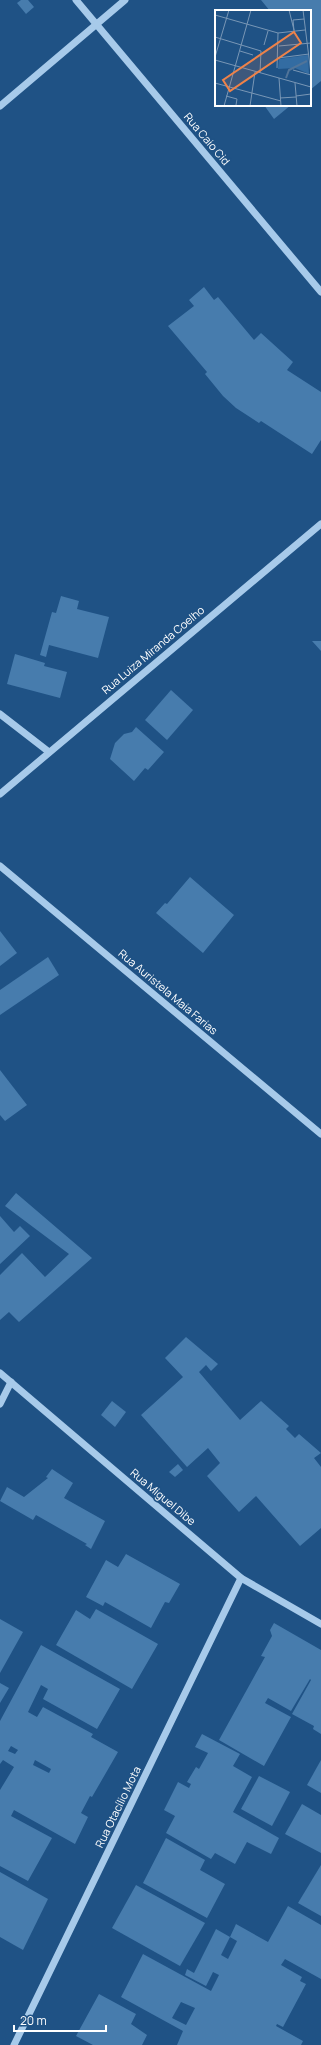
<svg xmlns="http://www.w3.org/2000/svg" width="321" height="2045" viewBox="0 0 321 2045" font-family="Manrope,sans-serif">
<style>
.building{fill:#477cad;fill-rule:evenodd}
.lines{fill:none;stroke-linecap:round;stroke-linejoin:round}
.minor{stroke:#a7caea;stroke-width:7}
.labels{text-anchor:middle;stroke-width:3.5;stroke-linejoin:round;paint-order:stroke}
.street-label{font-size:11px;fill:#fff;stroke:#1f5285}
.inset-river{fill:none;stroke:#517499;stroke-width:2}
.inset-road{fill:none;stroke:#7997b6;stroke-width:1}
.view{fill:#ee8249;fill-opacity:0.15;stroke:#ee8249;stroke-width:2}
.inset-edge{fill:none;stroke:#fff;stroke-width:2}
</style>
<rect width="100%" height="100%" fill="#1f5285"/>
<g class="building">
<path d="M21 0H28L34 7 26 14 17 3Z"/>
<path d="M261 0H321V81L310 90V11H270Z"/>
<path d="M264 105H291L274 119Z"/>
<path d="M204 287 214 300 218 297 254 340 261 333 293 362 287 370 321 392V440L312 454 261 421 259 423 236 408 223 396 205 374 207 372 168 326 194 306 189 300Z"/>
<path d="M61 596 79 601 77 609 109 617 98 658 49 645 46 657 40 655 52 612 56 613Z"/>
<path d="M312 641H321V651Z"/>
<path d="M15 654 45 663 44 666 67 672 60 698 7 684Z"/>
<path d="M171 690 193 710 167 740 145 720Z"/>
<path d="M136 727 164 752 148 770 145 768 134 781 110 759 115 743 124 734 132 732Z"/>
<path d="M190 877 234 915 203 953 156 913 165 903 167 904Z"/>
<path d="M0 931 17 953 0 966Z"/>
<path d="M48 957 59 975 0 1015V990Z"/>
<path d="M0 1070 27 1105 5 1121 0 1115Z"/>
<path d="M16 1193 92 1258 19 1322 9 1312 0 1320V1275L22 1253 45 1277 69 1254 5 1206Z"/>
<path d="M0 1216 14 1232 20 1226 30 1236 0 1264Z"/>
<path d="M186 1337 218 1364 211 1371 206 1365 199 1372 240 1420 261 1401 289 1426 286 1429 295 1438 299 1434 321 1453 314 1458 321 1467V1528L300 1546 256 1496 239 1512 207 1476 220 1463 208 1448 187 1467 141 1415 183 1377 165 1358Z"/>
<path d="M112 1401 126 1412 115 1427 101 1415Z"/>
<path d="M178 1464 183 1470 175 1477 169 1472Z"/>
<path d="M52 1469 73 1483 64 1498 105 1521 91 1549 85 1545 87 1544 36 1515 33 1520 0 1501 7 1487 24 1497 48 1478 46 1477Z"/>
<path d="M126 1554 180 1584 169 1603 165 1602 151 1628 105 1602 103 1606 86 1597 106 1560 118 1567Z"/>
<path d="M96 1609 158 1644 132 1689 56 1645 76 1610 90 1619Z"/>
<path d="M0 1619 23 1632 0 1673Z"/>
<path d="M274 1623 321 1650V1734L313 1729 314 1726 292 1714 311 1680 310 1679 291 1711 268 1698 265 1703 291 1717 264 1766 219 1740 265 1657 261 1656 272 1636 270 1630Z"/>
<path d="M41 1645 120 1689 97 1729 43 1699 48 1689 41 1685 28 1712 37 1717 43 1707 93 1734 91 1737 118 1752 92 1797 90 1796 81 1813 88 1817 75 1844 14 1810 11 1816 52 1838 28 1881 0 1866V1790L14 1767 3 1760 0 1764V1721ZM11 1746 18 1750 15 1754 8 1751ZM35 1760 51 1769 49 1773 33 1765Z"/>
<path d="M0 1683 9 1688 0 1703Z"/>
<path d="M202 1734 240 1754 233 1766 252 1777 233 1812 279 1838 271 1854 247 1842 235 1864 215 1853 211 1859 166 1833 175 1816 164 1810 178 1782 189 1788 191 1784 187 1782 196 1767 199 1769 208 1753 195 1747Z"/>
<path d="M321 1760V1793L307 1785Z"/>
<path d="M259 1776 290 1792 272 1826 241 1809Z"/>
<path d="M302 1804 321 1815V1853L285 1834Z"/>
<path d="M166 1838 205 1860 200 1870 225 1884 207 1918 143 1883Z"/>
<path d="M321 1865V1916L298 1903Z"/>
<path d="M0 1872 48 1899 23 1950 0 1937Z"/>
<path d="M136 1885 205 1923 180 1966 112 1928Z"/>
<path d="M288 1906 321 1925V1979L285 1959 281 1965 302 1977 300 1981 306 1984 283 2027 277 2024 276 2026 303 2041 301 2045H177L183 2031 121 1997 143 1954 211 1991 219 1975 213 1972 206 1986 185 1975 187 1969 194 1973 216 1929 230 1937 221 1955 228 1959 237 1941 230 1937 236 1924 268 1942ZM181 2002 195 2008 186 2025 172 2018Z"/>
<path d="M99 1994 136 2014 131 2024 147 2035 142 2045H93L76 2036Z"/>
</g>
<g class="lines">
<g class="minor">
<path d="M76 0 321 292"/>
<path d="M0 106 125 0"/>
<path d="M0 714 49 752"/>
<path d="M0 794 321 524"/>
<path d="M0 866 321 1134"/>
<path d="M0 1373 241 1578 321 1624"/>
<path d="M0 1404 11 1382"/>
<path d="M14 2045 241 1578"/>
</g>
</g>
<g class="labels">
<g class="street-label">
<text transform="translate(207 139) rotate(50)" y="4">Rua Caio Cid</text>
<text transform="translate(153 650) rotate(-40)" y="4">Rua Luiza Miranda Coelho</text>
<text transform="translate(168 992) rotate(40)" y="4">Rua Auristela Maia Farias</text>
<text transform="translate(163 1497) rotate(40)" y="4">Rua Miguel Dibe</text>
<text transform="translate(118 1807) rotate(-64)" y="4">Rua Otacílio Mota</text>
</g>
</g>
<g transform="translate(215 10)">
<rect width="96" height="96" fill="#1f5285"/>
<path d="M93 45 94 64 80 58 63 59 64 49Z" fill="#336ca2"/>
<path class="inset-river" d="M71 68 74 60 92 51"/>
<path class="inset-road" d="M74 0 79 20M88 0 96 64M0 5 63 23 90 20M79 21 78 10 89 9M0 27 46 41 45 63M49 35 53 21M64 36 96 33M25 41 38 45M0 47 14 0M63 48 94 44M0 50 96 77M62 58 63 23M78 60 96 65M64 68 66 96M0 73 66 91M80 73 82 96M11 86 22 89 21 95M81 86 96 84M65 88 81 87M9 96 36 0M35 96 40 62"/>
<path class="view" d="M79 22 86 33 15 81 8 70Z"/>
<rect width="96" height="96" class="inset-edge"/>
</g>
<path d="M14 2025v6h92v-6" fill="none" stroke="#ffffff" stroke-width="2"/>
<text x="20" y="2025" font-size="12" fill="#ffffff" stroke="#1f5285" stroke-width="3" paint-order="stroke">20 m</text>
</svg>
